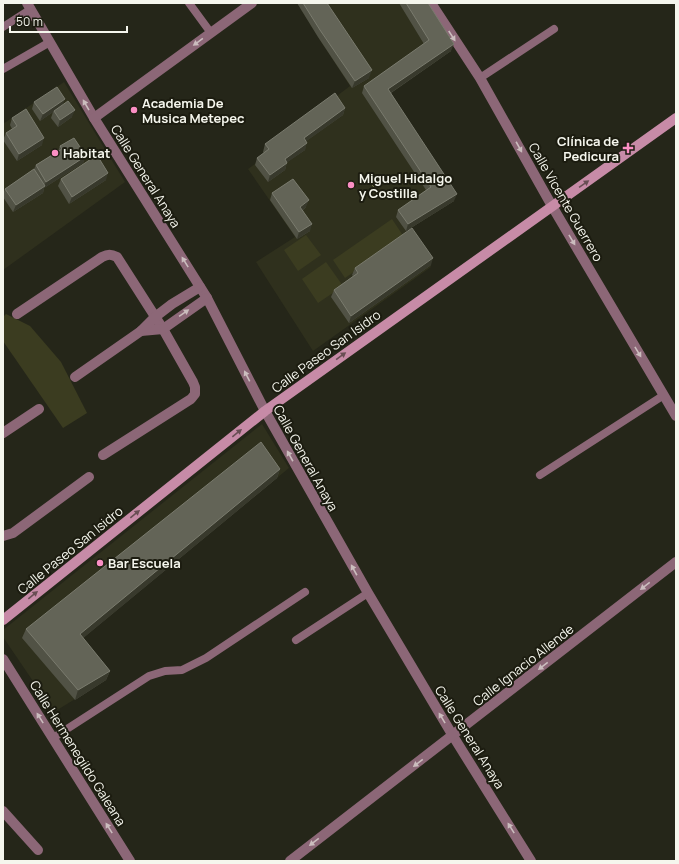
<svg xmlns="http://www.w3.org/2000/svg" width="679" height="864" viewBox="0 0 679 864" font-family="Manrope,sans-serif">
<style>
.built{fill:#2f301d}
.green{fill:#3b3c20}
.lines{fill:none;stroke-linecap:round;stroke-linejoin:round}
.service{stroke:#8c6777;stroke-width:8}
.minor{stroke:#8c6777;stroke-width:10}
.tertiary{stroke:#8c6777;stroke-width:10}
.secondary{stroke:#c78ba7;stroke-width:10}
.tree{fill:#7c7f54}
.wall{fill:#515245}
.shaded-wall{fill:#38392c}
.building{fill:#636457;stroke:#7a7b6e}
.oneway{fill:#cbbdbe}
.oneway2{fill:#694e54}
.poi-dot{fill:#fb8fc4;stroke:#1c1c10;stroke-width:1.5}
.labels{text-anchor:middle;stroke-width:4;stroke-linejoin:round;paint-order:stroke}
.poi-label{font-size:13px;font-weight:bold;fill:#f5f6ed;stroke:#1c1c10;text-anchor:start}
.street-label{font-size:13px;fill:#f5f6ed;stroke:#1c1c10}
</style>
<rect width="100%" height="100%" fill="#252619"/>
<g class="built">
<path d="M297 3H421L451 51 386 96 454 201 406 231 431 267 313 351 256 262 295 237 248 169 266 156 263 152 350 86 318 37Z"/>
<path d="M64 82 125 182 3 270V124Z"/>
<path d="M262 424 289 468 76 643 106 680 54 712 3 637V630Z"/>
</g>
<g class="green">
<path d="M392 219 404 237 345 278 333 260Z"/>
<path d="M306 235 321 255 298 271 284 250Z"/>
<path d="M326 262 343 286 318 303 302 279Z"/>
<path d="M6 314 30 326 61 362 87 413 63 428 3 341V317Z"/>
</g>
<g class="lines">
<g class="service">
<path d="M189 3 211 33"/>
<path d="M3 27 31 9"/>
<path d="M3 69 50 42"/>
<path d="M480 78 554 29"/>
<path d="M540 475 664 395"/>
<path d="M296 640 368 593"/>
<path d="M53 738 149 676 165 671 182 670 206 658 305 592"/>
</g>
<g class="minor">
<path d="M27 3 94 118 207 298 265 411 368 593 453 736 531 861"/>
<path d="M431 3 480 78 552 206 676 416"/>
<path d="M94 118 252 3"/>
<path d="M17 314 102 257C108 254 111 254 117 257L163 329 193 382 195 387V394L191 399 103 455"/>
<path d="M141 331 163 329 207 298"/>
<path d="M75 377 141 331 155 317 172 304 200 287"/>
<path d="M3 433 39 409"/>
<path d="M3 536 13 533 89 477"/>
<path d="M3 811 38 850"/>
<path d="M290 861 676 562"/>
</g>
<path class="tertiary" d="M3 659 130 861"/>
<path class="secondary" d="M3 620 265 411 676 118"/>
</g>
<circle class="tree" cx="377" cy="182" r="6"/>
<g class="wall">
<path d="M297 3H327L369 78 352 88 318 37Z"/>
<path d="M399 3H428L451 51 391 93 454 201 406 231 396 217 398 210 426 190 362 93 364 86 424 44Z"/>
<path d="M34 102 63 105 72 117 58 127 51 118 53 112 40 121 32 109Z"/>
<path d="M345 108 343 115 306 141 305 150 287 162 285 170 268 182 255 165 257 158 264 153 263 152 265 144Z"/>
<path d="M12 118 42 145 17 161 3 140 6 133 12 129 10 125Z"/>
<path d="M60 146 86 156 83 163 44 188 43 193 13 212 3 197V194L5 189 34 169 36 165 58 151Z"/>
<path d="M61 179 106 180 69 204 58 186Z"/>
<path d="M272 193 306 207 303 210 310 231 297 239 270 200Z"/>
<path d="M431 265 349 323 331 297 334 290 353 276 352 275 355 268Z"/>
<path d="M280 469 277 478 83 638 110 671 106 680 75 700 22 638 26 629Z"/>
</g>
<g class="shaded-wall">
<path d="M454 44 451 51 386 96 388 89Z"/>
<path d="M372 70 369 78 352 88 355 81Z"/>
<path d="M65 99 62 106 54 111 53 112 40 121 43 114Z"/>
<path d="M345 108 343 115 301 145 304 138Z"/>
<path d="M75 110 72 117 58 127 60 120Z"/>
<path d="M44 138 42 145 17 161 19 154Z"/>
<path d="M307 143 305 150 282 166 285 159Z"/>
<path d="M86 156 83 163 44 188 43 193 13 212 16 205 44 186 46 182Z"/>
<path d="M287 163 285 170 268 182 270 175Z"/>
<path d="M108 173 106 180 69 204 72 197Z"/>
<path d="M457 194 454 201 406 231 408 224Z"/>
<path d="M309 200 306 207 298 214 300 207Z"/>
<path d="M312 224 310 231 297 239 299 232Z"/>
<path d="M433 258 431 265 349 323 351 316Z"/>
<path d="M280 469 277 478 76 644 80 634Z"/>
<path d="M110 671 106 680 75 700 78 690Z"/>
</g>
<g class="building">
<path d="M303 3H327L372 70 355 81 320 30Z"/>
<path d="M406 3H428L454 44 388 89 457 194 408 224 398 210 431 187 364 86 429 40Z"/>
<path d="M57 87 65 99 43 114 34 102Z"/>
<path d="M335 93 345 108 304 138 307 143 285 159 287 163 270 175 257 158 269 149 265 144Z"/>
<path d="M68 101 75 110 60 120 54 111Z"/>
<path d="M26 109 44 138 19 154 6 133 17 126 12 118Z"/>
<path d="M74 138 86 156 46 182 36 165 62 149 60 146Z"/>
<path d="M97 155 108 173 72 197 61 179Z"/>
<path d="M34 169 45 186 16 205 5 189Z"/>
<path d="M293 179 309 200 300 207 312 224 299 232 272 193Z"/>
<path d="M412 228 433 258 351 316 334 290 358 273 355 268Z"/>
<path d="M261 442 280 469 80 634 110 671 78 690 26 629Z"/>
</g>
<defs><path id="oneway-solid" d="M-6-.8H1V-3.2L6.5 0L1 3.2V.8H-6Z"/></defs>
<g class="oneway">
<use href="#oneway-solid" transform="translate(452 36) rotate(57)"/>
<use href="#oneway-solid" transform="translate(198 42) rotate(144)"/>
<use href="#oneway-solid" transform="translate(86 105) rotate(-120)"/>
<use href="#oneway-solid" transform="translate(519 147) rotate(61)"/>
<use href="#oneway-solid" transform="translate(572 240) rotate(59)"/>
<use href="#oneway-solid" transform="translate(185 262) rotate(-122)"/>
<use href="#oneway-solid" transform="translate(184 313) rotate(-35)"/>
<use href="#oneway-solid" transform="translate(638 352) rotate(59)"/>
<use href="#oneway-solid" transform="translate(247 376) rotate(-117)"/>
<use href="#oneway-solid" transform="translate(290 456) rotate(-119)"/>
<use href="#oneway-solid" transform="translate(354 570) rotate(-119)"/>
<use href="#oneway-solid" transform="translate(645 586) rotate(142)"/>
<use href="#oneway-solid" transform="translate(543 666) rotate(142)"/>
<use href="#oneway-solid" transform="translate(40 718) rotate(-122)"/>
<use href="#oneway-solid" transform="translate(442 718) rotate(-121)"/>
<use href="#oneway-solid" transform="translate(418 763) rotate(143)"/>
<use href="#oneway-solid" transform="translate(109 828) rotate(-122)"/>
<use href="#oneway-solid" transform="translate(511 828) rotate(-122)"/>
<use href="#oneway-solid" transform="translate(314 842) rotate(143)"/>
</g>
<g class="oneway2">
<use href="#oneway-solid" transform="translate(584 184) rotate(-35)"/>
<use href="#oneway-solid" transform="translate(341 356) rotate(-36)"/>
<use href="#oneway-solid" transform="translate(237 433) rotate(-39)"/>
<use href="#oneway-solid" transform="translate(135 514) rotate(-39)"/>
<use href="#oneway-solid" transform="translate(33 595) rotate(-39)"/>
</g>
<g class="poi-dot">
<circle cx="134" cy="110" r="4"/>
<path d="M626 142h4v4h4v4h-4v4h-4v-4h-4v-4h4z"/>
<circle cx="55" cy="153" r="4"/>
<circle cx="351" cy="185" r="4"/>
<circle cx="100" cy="563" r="4"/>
</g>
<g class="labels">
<g class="poi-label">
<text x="142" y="108">Academia De<tspan x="142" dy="15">Musica Metepec</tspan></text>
<text x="619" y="146" text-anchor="end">Clínica de<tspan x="619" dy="15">Pedicura</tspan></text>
<text x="63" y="158">Habitat</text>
<text x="359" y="183">Miguel Hidalgo<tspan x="359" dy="15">y Costilla</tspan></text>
<text x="108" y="568">Bar Escuela</text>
</g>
<g class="street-label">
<text transform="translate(146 176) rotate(58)" y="5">Calle General Anaya</text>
<text transform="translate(566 202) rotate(60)" y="5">Calle Vicente Guerrero</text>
<text transform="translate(326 351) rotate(-36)" y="5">Calle Paseo San Isidro</text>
<text transform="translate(306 458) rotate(61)" y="5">Calle General Anaya</text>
<text transform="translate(70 550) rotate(-39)" y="5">Calle Paseo San Isidro</text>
<text transform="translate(523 665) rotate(-38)" y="5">Calle Ignacio Allende</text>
<text transform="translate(470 737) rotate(58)" y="5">Calle General Anaya</text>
<text transform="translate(78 753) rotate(58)" y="5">Calle Hermenegildo Galeana</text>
</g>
</g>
<rect width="679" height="864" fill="none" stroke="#f5f6ed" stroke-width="8"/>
<path d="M10 26v6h117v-6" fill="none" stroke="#f5f6ed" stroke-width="2"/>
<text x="16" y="26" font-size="12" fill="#f5f6ed" stroke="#1c1c10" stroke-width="3" paint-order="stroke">50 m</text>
</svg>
